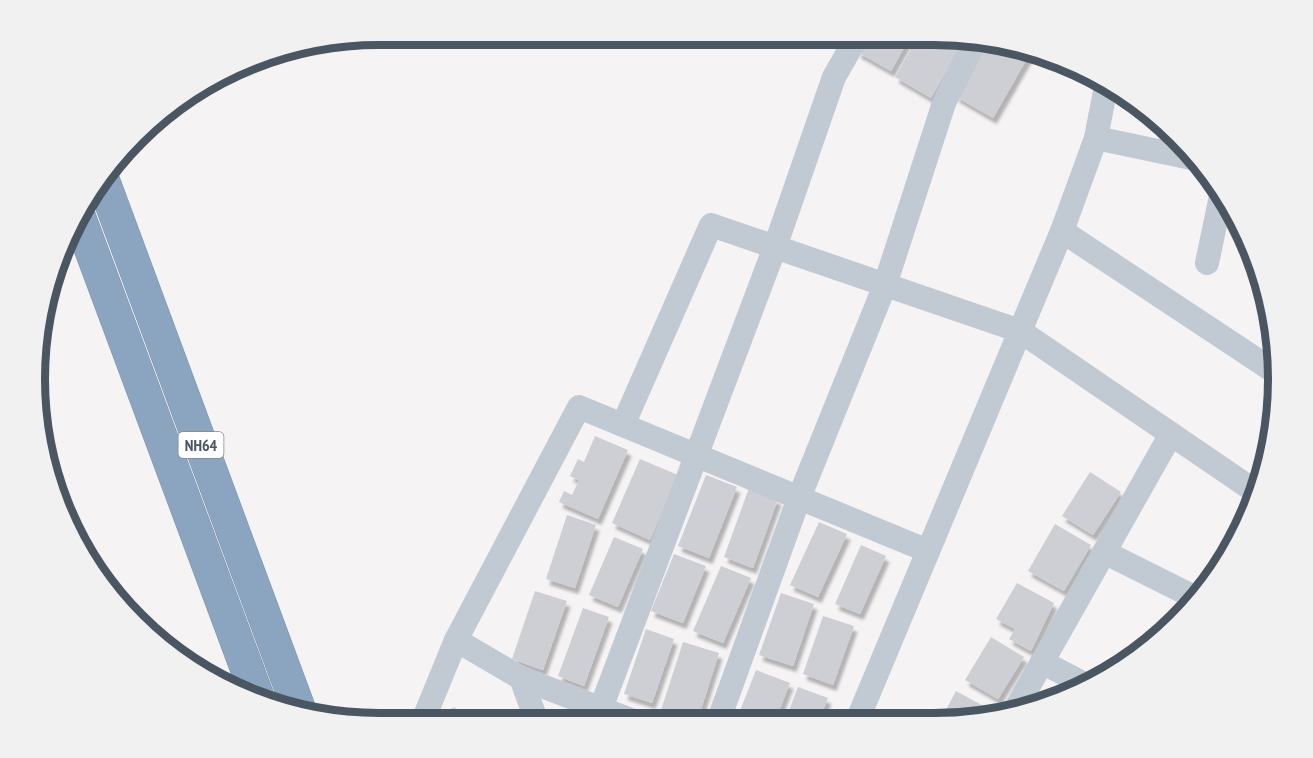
<svg xmlns="http://www.w3.org/2000/svg" width="1313" height="758" viewBox="0 0 1313 758" font-family="'PT Sans Narrow',sans-serif">
<style>
.building{fill:#cdcfd5;filter:url(#shadow)}
.lines{fill:none;stroke-linecap:round;stroke-linejoin:round}
.highway-casing{stroke:#7690ad;stroke-width:34}
.street{stroke:#c1cad2;stroke-width:24}
.highway{stroke:#8ba5c1;stroke-width:33}
.labels{text-anchor:middle;stroke-width:4.5;stroke-linejoin:round;paint-order:stroke}
.shield{fill:#fff;stroke:#808990;stroke-width:1.5}
.shield-label{font-size:16px;font-weight:bold;fill:#4a5661}
.rim{fill:none;stroke:#4a5661;stroke-width:8}
</style>
<defs>
<filter id="shadow"><feDropShadow dx="3.5" dy="6" stdDeviation="1.5" flood-color="#0004"/></filter>
</defs>
<rect width="100%" height="100%" fill="#f5f3f3"/>
<g class="building">
<path d="M821 35H841L836 44Z"/>
<path d="M867 35H911L891 71 857 52Z"/>
<path d="M919 35H956L966 37 931 98 895 77Z"/>
<path d="M986 41 1032 50 993 118 955 96Z"/>
<path d="M595 436 628 450 598 519 559 502 564 491 572 495 579 480 570 476 578 459 584 462Z"/>
<path d="M640 459 678 475 650 540 612 523Z"/>
<path d="M1090 472 1121 492 1093 535 1062 516Z"/>
<path d="M706 475 737 487 709 558 678 546Z"/>
<path d="M749 488 778 499 753 568 724 557Z"/>
<path d="M1236 513 1244 518 1233 550 1220 543Z"/>
<path d="M567 515 596 525 575 588 546 579Z"/>
<path d="M819 522 847 534 818 597 790 585Z"/>
<path d="M1055 524 1091 545 1064 591 1028 571Z"/>
<path d="M614 537 643 549 618 607 589 595Z"/>
<path d="M861 545 886 556 860 614 835 604Z"/>
<path d="M674 554 706 566 683 623 651 611Z"/>
<path d="M721 566 751 578 723 643 693 631Z"/>
<path d="M1017 583 1054 603 1031 651 1009 639 1015 629 996 619Z"/>
<path d="M535 591 567 601 543 670 512 659Z"/>
<path d="M781 593 814 604 793 666 759 655Z"/>
<path d="M583 608 609 617 584 686 558 676Z"/>
<path d="M823 616 854 626 833 685 803 674Z"/>
<path d="M646 629 674 639 652 703 624 694Z"/>
<path d="M991 637 1024 657 998 699 965 680Z"/>
<path d="M683 642 719 653 697 722 661 710Z"/>
<path d="M756 670 790 683 775 721H736Z"/>
<path d="M798 687 828 698 819 721H785Z"/>
<path d="M956 691 991 710 986 719 940 721Z"/>
<path d="M455 707 461 722H437L434 715Z"/>
</g>
<g class="lines">
<g class="highway-casing">
<g id="highway">
<path d="M102 178 300 712"/>
<path d="M79 217 259 701"/>
</g>
</g>
<g class="street">
<path d="M1096 138 1196 159"/>
<path d="M1062 231 1272 370"/>
<path d="M1207 263 1221 196"/>
<path d="M623 425 711 225 1020 331 1253 490"/>
<path d="M1104 552 1196 598"/>
<path d="M456 640 521 678 636 722"/>
<path d="M1042 662 1086 685"/>
<path d="M521 678 537 722"/>
<path d="M601 708 775 247 834 77 858 35"/>
<path d="M1014 712 1171 434"/>
<path d="M857 721 1062 231 1096 138 1107 81"/>
<path d="M718 722 799 498 885 285 944 103 976 39"/>
<path d="M422 723 456 640 579 407 928 551"/>
</g>
<use href="#highway" class="highway"/>
</g>
<g class="labels">
<rect class="shield" x="178.5" y="432" width="45" height="26" rx="4.5"/>
<g class="shield-label">
<text x="201" y="451">NH64</text>
</g>
</g>
<path d="M0 0H1313V758H0ZM379 45H934A334 334 0 0 1 1268 379V379A334 334 0 0 1 934 713H379A334 334 0 0 1 45 379V379A334 334 0 0 1 379 45Z" fill="#f1f1f2" fill-rule="evenodd"/>
<path class="rim" d="M379 45H934A334 334 0 0 1 1268 379V379A334 334 0 0 1 934 713H379A334 334 0 0 1 45 379V379A334 334 0 0 1 379 45Z"/>
</svg>
